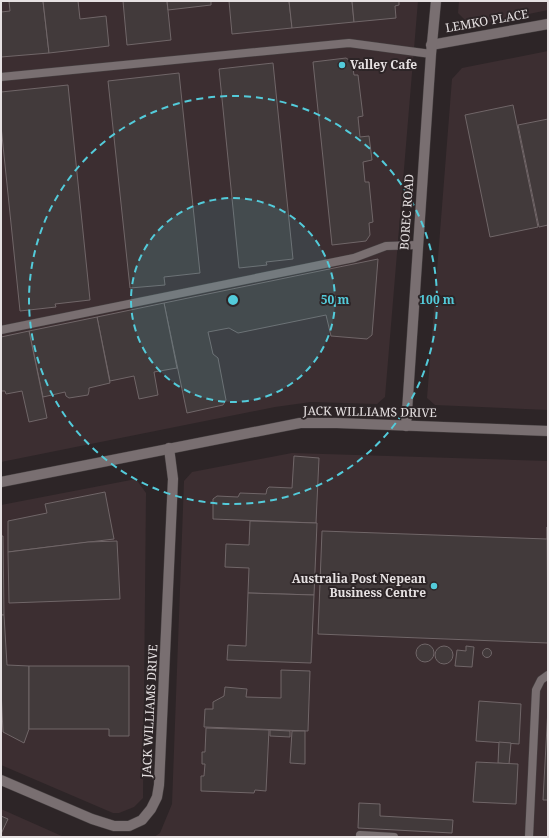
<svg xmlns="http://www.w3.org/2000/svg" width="549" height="838" viewBox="0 0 549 838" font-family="'Noto Serif',serif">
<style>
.built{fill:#3c2e31}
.building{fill:#423a3b;stroke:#706668}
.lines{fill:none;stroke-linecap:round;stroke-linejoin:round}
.lane-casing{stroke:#474142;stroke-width:9}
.street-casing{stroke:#474142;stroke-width:11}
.lane{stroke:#796f71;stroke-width:8}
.street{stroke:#796f71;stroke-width:10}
.ring{fill:none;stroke:#53cbda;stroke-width:2;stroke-dasharray:7 5}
.poi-dot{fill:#53cbda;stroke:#2d2527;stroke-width:1.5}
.labels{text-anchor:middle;stroke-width:4;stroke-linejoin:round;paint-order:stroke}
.street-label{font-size:12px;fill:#e6e1e2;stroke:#2d2527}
.poi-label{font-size:12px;font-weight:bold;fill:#e6e1e2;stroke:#2d2527;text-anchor:start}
.centre{fill:#53cbda;stroke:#2d2527;stroke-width:2}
.ring-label{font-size:12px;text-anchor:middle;font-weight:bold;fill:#53cbda;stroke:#2d2527;stroke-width:4;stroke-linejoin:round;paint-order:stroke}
</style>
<rect width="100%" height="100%" fill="#2d2527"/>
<g class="built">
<path d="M1 1H418L385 397 377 404 311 402 275 407 1 462Z"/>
<path d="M459 1H548V10L471 26 458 13Z"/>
<path d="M548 51V410L435 405 427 398 452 79 462 68Z"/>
<path d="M292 453 548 461V837H154L160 833 172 804 184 481 192 472Z"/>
<path d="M136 479 146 493 143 798 134 807 119 813H113L1 765V505Z"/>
<path d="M1 809 64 837H1Z"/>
</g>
<g class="building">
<path d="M9 1H43L49 53 1 57V12L10 11Z"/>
<path d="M43 1H78L80 19 106 16 109 46 49 53Z"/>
<path d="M123 1H167L171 40 127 45Z"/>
<path d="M167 1H211V5L168 10Z"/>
<path d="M229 1H289L292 28 232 34Z"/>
<path d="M289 1H352L354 22 292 28Z"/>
<path d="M352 1H399V5L395 6 396 18 354 22Z"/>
<path d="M346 58 352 62 354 75H358L363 116 358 117 360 137 369 136 372 160 363 162 365 182H369L373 222 369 223 370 235 366 241 332 245 313 62Z"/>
<path d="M273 63 293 259 266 262 267 265 239 268 219 69Z"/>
<path d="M179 73 200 273 164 277 165 285 130 288 108 81Z"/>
<path d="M68 85 90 300 55 304 56 307 20 311 1 126V92Z"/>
<path d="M513 105 538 227 490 237 465 115Z"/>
<path d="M548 119V225L539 227 518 125Z"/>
<path d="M378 259 372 335 367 339 331 336 326 315 238 333 229 328 208 332 213 354 218 358 226 400 223 405 187 413 164 303Z"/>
<path d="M164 303 177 368 154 372 158 395 139 399 134 376 110 381 97 317Z"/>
<path d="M97 317 110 383 89 388V391L88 395 69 398 66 396 65 392 43 397 29 331Z"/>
<path d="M29 331 47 418 29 422 22 391 6 394 5 391H1V337Z"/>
<path d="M294 456 319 458 316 523 213 519V499L217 496 238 497 240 493 266 494 267 489 269 487 292 488Z"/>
<path d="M105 492 114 539 8 552V521L47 513 45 504Z"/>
<path d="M250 521 317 523 314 595 248 593 249 568 225 567 226 544 249 545Z"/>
<path d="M547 527 548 643 318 634 322 531 547 539Z"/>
<path d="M1 536H3L4 615H1Z"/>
<path d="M117 541 120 599 9 603 8 552 88 542Z"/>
<path d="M248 593 314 595 311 663 227 660 228 645 246 646Z"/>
<path d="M1 615H4L7 665 29 666V729L24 743 3 732 1 690Z"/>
<circle cx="425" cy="653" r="9"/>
<path d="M466 646 474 647 472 667 455 666 457 650 466 651Z"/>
<circle cx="444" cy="655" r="9"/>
<circle cx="487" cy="653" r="4.5"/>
<path d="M29 666H129V736H109V729H29Z"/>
<path d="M281 670 310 671 308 731 204 727 205 709H213V702L224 696 225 687 247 689 246 697 281 698Z"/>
<path d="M479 701 521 704 519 744 476 741Z"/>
<path d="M548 708V800H543Z"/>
<path d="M206 728 269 730 266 791 255 790 254 793 201 791V776H204L205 764H202V752H205Z"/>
<path d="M270 730 290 731V737L270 736Z"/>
<path d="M292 731H305V764L290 763Z"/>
<path d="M499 742 511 743 509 764 498 763Z"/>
<path d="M476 762 518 764 516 804 473 802Z"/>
<path d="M359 803 380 804V816L453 820 452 833 358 828Z"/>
<path d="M1 816 8 819 1 834Z"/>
</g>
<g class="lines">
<g class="lane-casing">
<g id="lane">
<path d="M1 77 349 43 431 54"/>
<path d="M1 330 354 258 386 246 418 245"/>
<path d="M360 835 394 837"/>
<path d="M529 837 536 690 541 680 548 675"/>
</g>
</g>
<g class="street-casing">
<g id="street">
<path d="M431 45 548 24"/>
<path d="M406 426 431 54 436 1"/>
<path d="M1 482 300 423H337L548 431"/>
<path d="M1 780 92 819 114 826H129L142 820 151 809 157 797 159 785 173 479 169 448"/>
</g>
</g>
<use href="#lane" class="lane"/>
<use href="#street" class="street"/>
</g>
<circle cx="233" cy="300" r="102" fill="#53cbda" fill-opacity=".12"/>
<g class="ring">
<circle cx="233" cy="300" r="102"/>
<circle cx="233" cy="300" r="204"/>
</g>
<g class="poi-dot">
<circle cx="342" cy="65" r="4"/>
<circle cx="434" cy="586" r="4"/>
</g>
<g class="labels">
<g class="street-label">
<text transform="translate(487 21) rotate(-10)" y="4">LEMKO PLACE</text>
<text transform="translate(407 212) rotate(-86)" y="4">BOREC ROAD</text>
<text transform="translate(370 412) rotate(1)" y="4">JACK WILLIAMS DRIVE</text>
<text transform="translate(150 711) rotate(-87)" y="4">JACK WILLIAMS DRIVE</text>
</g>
<g class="poi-label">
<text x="350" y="69">Valley Cafe</text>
<text x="426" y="583" text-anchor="end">Australia Post Nepean<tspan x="426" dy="14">Business Centre</tspan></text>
</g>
</g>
<circle cx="233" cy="300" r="6" class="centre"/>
<g class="ring-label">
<text x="335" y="304">50 m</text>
<text x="437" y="304">100 m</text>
</g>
<rect width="549" height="838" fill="none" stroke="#e6e1e2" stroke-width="4"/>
</svg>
